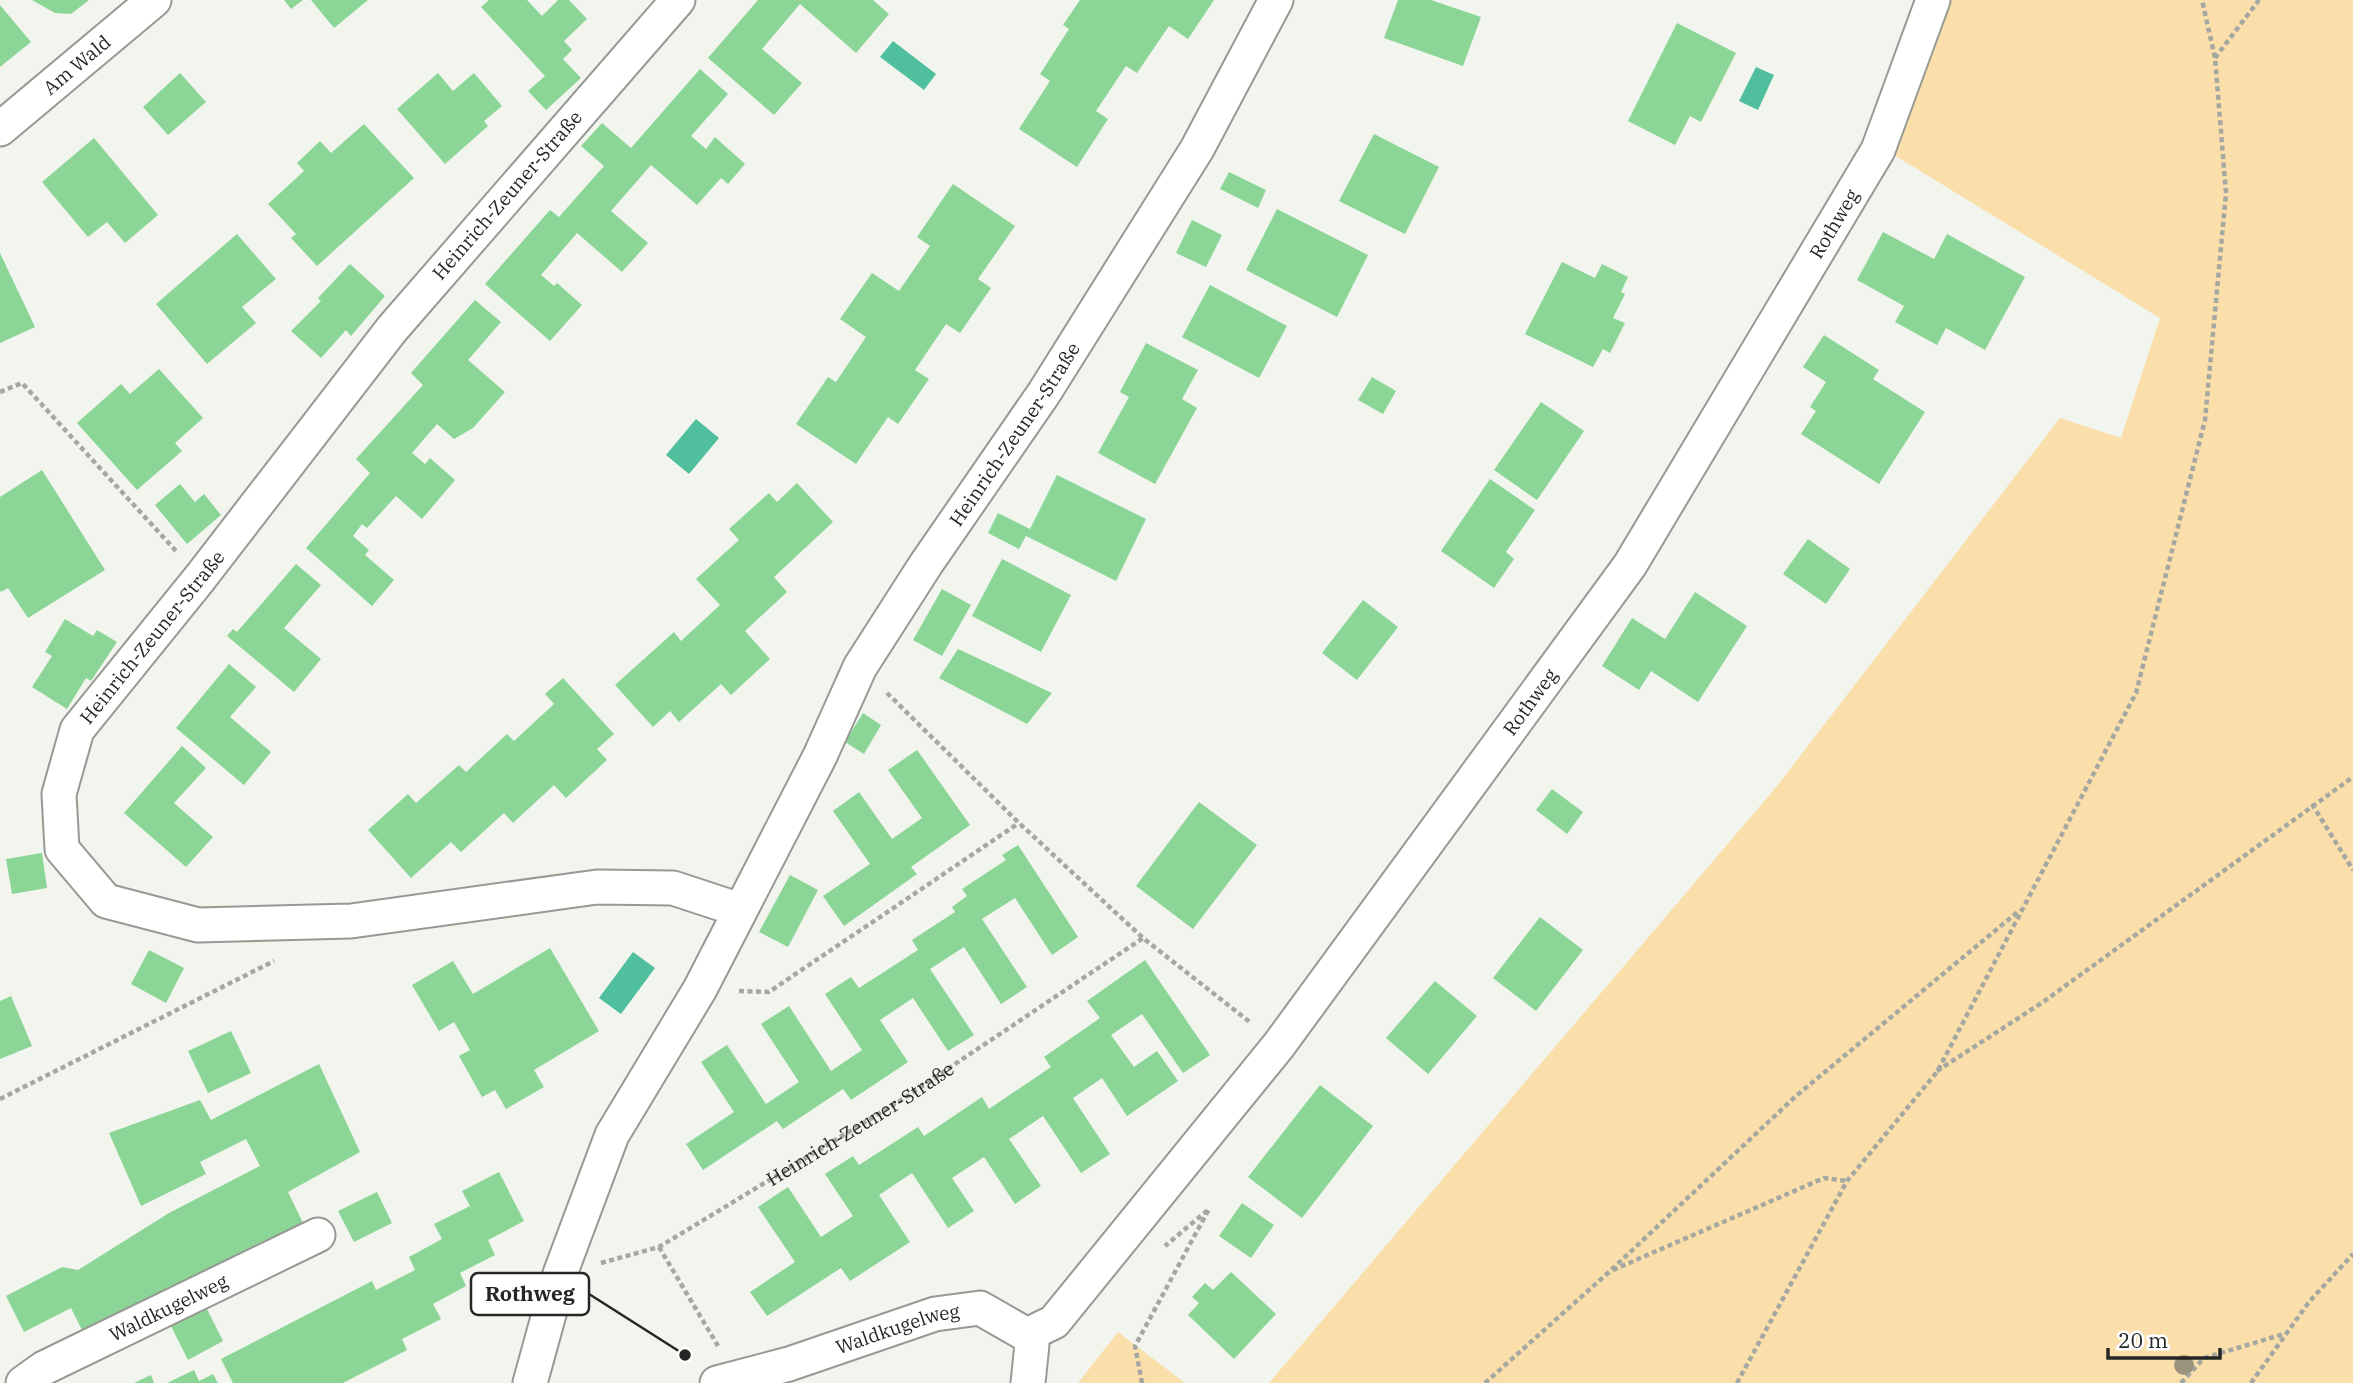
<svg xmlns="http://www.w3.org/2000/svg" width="2353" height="1383" viewBox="0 0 2353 1383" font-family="'IBM Plex Serif',serif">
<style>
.green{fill:#fadfab}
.water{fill:#50bf9e}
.building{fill:#8bd597}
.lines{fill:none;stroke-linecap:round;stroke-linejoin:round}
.street-casing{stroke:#979993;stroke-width:37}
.path{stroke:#a5a7a1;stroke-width:4.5;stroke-dasharray:5 3.5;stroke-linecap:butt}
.street{stroke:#fff;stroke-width:33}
.tree{fill:#9b937c}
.labels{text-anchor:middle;stroke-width:7;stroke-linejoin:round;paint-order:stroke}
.street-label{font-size:19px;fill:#262724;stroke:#fff}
.leader{fill:none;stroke:#262724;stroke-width:2.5}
.callout-dot{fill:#262724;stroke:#fff;stroke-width:2.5}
.callout{fill:#fff;stroke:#262724;stroke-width:2.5}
.callout-label{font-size:21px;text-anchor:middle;font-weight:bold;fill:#262724}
</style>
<rect width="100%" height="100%" fill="#f2f5ee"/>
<g class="green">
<path d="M1941 0H2353V1383H1269L1777 786 2060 418 2121 438 2160 318 1886 150Z"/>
<path d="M1118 1332 1185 1383H1078Z"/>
</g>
<g class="water">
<path d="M893 41 936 74 924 90 880 57Z"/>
<path d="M1756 67 1774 75 1758 110 1739 101Z"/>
<path d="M696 419 719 438 689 474 666 455Z"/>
<path d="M633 952 655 968 621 1014 599 998Z"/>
</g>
<g class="building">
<path d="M32 0H89L71 14 55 13Z"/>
<path d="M284 0H303L291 9Z"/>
<path d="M311 0H368L334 28Z"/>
<path d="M489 0H527L542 16 558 0H569L587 19 564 41 572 50 563 59 581 78 546 110 528 91 545 76 481 7Z"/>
<path d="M758 0H873L889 14 856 53 800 4 762 49 802 83 774 115 708 58Z"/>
<path d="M1080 0H1214L1188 39 1169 26 1137 73 1126 66 1096 111 1108 119 1077 167 1019 129 1050 81 1040 74 1069 29 1063 25Z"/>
<path d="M1398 0H1431L1481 17 1463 66 1384 38Z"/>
<path d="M0 5 31 42 0 67Z"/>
<path d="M1677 23 1736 53 1701 122 1690 116 1675 145 1628 121Z"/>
<path d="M700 69 728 94 691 136 706 149 715 137 745 164 728 184 721 178 697 205 651 165 611 211 648 243 622 272 577 233 541 275 554 286 557 283 582 305 550 341 485 284 550 210 559 217 604 166 581 146 602 123 631 148Z"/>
<path d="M180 73 206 102 168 135 143 107Z"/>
<path d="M438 73 453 91 474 73 502 106 484 121 488 126 445 164 397 109Z"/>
<path d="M364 124 414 178 317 266 291 238 296 234 268 204 304 171 297 163 320 141 331 153Z"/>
<path d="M1374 134 1439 167 1405 234 1339 201Z"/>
<path d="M94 138 158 215 125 243 107 222 88 237 42 182Z"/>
<path d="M1229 172 1266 190 1258 208 1220 189Z"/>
<path d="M953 184 1015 226 978 279 991 288 960 333 946 324 915 370 929 379 898 424 888 417 856 464 796 424 828 377 836 382 866 337 840 319 872 273 899 291 930 246 917 237Z"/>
<path d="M1277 209 1368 255 1337 317 1246 270Z"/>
<path d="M1192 220 1222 235 1206 267 1176 253Z"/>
<path d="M1883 232 1934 259 1947 234 2025 277 1985 350 1946 328 1937 345 1895 322 1904 306 1857 280Z"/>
<path d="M237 234 276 279 242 307 256 323 207 364 156 304Z"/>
<path d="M0 253 35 327 0 343Z"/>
<path d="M1562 262 1595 278 1602 264 1628 277 1621 292 1625 294 1613 318 1625 323 1610 353 1603 349 1593 367 1525 334Z"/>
<path d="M350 264 385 296 351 336 346 330 321 358 291 331 321 301 318 298Z"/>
<path d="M1210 285 1287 326 1259 378 1182 337Z"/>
<path d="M475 300 501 322 468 360 505 392 473 428 454 439 437 424 412 453 425 464 430 458 455 480 422 519 396 496 367 528 362 524 353 536 369 550 365 555 394 580 372 606 306 548 370 473 356 459 423 385 411 373Z"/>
<path d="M1824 335 1879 370 1873 379 1925 412 1879 484 1801 434 1816 411 1810 407 1826 382 1803 367Z"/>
<path d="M1146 343 1198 370 1182 399 1197 408 1155 484 1098 453 1129 397 1120 392Z"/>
<path d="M159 369 203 418 175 443 182 451 137 490 77 423 121 384 130 394Z"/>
<path d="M1372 377 1396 391 1383 414 1358 400Z"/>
<path d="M1541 402 1584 431 1537 500 1494 470Z"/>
<path d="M42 470 105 570 28 618 8 588 1 592 0 590V497Z"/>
<path d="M1057 475 1146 519 1116 581 1026 536 1019 549 988 533 998 513 1030 529Z"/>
<path d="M1490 479 1535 510 1506 552 1514 559 1494 588 1441 551Z"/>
<path d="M797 483 833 522 774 577 787 592 745 631 770 659 731 695 721 684 679 722 670 711 653 727 615 685 674 632 681 641 720 605 696 579 739 540 729 529 769 493 777 502Z"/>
<path d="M180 484 195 502 204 494 221 515 187 544 155 505Z"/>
<path d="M1808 539 1850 569 1826 604 1783 574Z"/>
<path d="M1002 559 1071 595 1041 652 972 616Z"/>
<path d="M296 564 321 585 284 628 321 659 294 692 227 636 233 629 237 632Z"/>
<path d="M942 589 971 605 942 656 913 640Z"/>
<path d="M1695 592 1747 626 1698 702 1651 671 1639 690 1602 666 1632 618 1665 639Z"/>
<path d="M1363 600 1398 627 1357 680 1322 653Z"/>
<path d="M65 619 93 636 97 630 117 642 91 681 86 678 67 709 32 687 52 656 45 652Z"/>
<path d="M958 649 1052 693 1027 724 939 678Z"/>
<path d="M229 664 256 687 230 717 271 752 244 785 176 728Z"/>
<path d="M563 678 614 734 597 749 607 760 566 798 554 785 513 823 504 813 461 852 451 842 411 878 368 830 408 794 416 803 459 765 466 772 507 734 514 741 554 704 545 694Z"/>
<path d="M863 713 881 725 864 754 845 742Z"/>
<path d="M182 746 206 768 174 803 213 837 186 867 124 813Z"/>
<path d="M917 750 970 825 911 867 917 874 844 926 823 896 870 864 833 811 859 792 892 839 922 818 888 770Z"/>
<path d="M1552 789 1583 812 1567 834 1536 810Z"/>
<path d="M1199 802 1257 845 1193 929 1136 886Z"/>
<path d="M1018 845 1078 937 1052 955 1015 898 982 919 1027 987 1001 1004 964 947 930 969 974 1035 948 1051 913 998 880 1020 908 1062 851 1100 843 1089 783 1129 777 1121 703 1170 686 1144 734 1112 701 1062 727 1045 766 1104 799 1082 761 1024 789 1006 831 1071 862 1050 825 994 851 977 859 988 918 950 912 940 955 912 952 907 967 896 962 889 1006 860 1002 855Z"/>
<path d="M42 853 47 888 12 894 6 859Z"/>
<path d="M790 875 818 890 788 947 759 932Z"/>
<path d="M1540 917 1583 950 1536 1011 1493 978Z"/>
<path d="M550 948 599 1031 534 1070 544 1087 506 1109 495 1090 482 1097 459 1056 470 1050 454 1022 439 1031 412 985 453 961 473 994Z"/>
<path d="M149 950 184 968 166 1003 131 984Z"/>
<path d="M1145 960 1210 1055 1183 1073 1142 1014 1111 1035 1134 1067 1157 1051 1178 1081 1127 1116 1102 1078 1073 1098 1110 1154 1081 1173 1043 1116 1009 1139 1041 1186 1015 1204 984 1157 952 1178 974 1211 948 1228 912 1173 879 1195 910 1242 850 1281 841 1268 767 1316 750 1292 795 1262 758 1207 788 1187 821 1237 853 1216 825 1174 853 1156 859 1165 918 1127 924 1136 982 1097 989 1109 1051 1067 1044 1057 1100 1018 1087 1001Z"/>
<path d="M1435 981 1477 1016 1428 1074 1386 1038Z"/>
<path d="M11 996 32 1046 0 1059V1001Z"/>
<path d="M231 1031 251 1073 208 1093 188 1051Z"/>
<path d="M319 1064 360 1152 288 1192 304 1225 86 1338 71 1308 24 1332 6 1296 62 1267 78 1270 169 1213 260 1166 246 1139 200 1162 206 1174 141 1206 109 1133 200 1100 211 1120Z"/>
<path d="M1320 1085 1373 1126 1302 1218 1248 1177Z"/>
<path d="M499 1172 524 1221 488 1240 495 1255 460 1273 466 1286 433 1304 441 1319 402 1339 407 1350 343 1383H233L221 1359 372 1281 376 1290 415 1270 409 1257 442 1239 434 1224 470 1206 462 1191Z"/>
<path d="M377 1192 392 1223 354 1242 338 1211Z"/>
<path d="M1242 1203 1274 1225 1251 1258 1219 1236Z"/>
<path d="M1231 1272 1276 1314 1234 1359 1188 1315 1199 1303 1192 1297 1205 1283 1213 1290Z"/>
<path d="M207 1309 223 1341 188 1360 171 1326Z"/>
<path d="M194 1370 199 1381 213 1374 218 1383H167Z"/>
<path d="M151 1375 154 1383H134Z"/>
</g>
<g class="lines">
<g class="street-casing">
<g id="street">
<path d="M678 0 392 329 200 578 77 730 59 794 62 849 106 901 198 925 351 921 597 887 673 888 740 910"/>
<path id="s2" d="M0 129 154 0"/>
<path id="s3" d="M1027 1335 1054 1322 1279 1045 1630 565 1878 150 1933 0"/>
<path id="s4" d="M23 1383 44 1368 318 1235"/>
<path id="s5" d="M530 1383 560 1274 612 1135 700 989 820 756 860 667 926 564 1044 393 1197 149 1276 0"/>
<path id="s6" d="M717 1383 789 1364 935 1314 980 1308 1027 1335 1032 1344 1028 1383"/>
</g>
</g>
<g class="path">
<path d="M2215 58 2259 0"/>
<path d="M0 392 22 383 176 551"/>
<path d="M887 693 1019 823 1143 938 1251 1023"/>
<path d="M2312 804 2353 870"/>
<path d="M739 991 769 992 1019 823"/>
<path d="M1937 1071 2043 1002 2353 777"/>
<path d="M0 1099 274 961"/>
<path d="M659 1247 718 1346"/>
<path id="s1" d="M601 1263 659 1247 903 1099 1143 938"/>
<path d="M1613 1270 1824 1178 1847 1181"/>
<path d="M1142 1383 1135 1346 1209 1209 1165 1246"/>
<path d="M1485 1383 1609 1272 1796 1096 2020 910"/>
<path d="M1737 1383 1847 1181 1937 1072 2136 693 2205 420 2226 193 2215 58 2202 0"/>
<path d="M2181 1383 2204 1358 2284 1334"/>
<path d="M2251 1383 2309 1302 2353 1254"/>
</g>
<use href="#street" class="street"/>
</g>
<circle class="tree" cx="2184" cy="1365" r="10"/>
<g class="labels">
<g class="street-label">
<text dy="7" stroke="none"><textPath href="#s2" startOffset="100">Am Wald</textPath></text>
<text transform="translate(507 195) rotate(-49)" y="7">Heinrich-Zeuner-Straße</text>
<text dy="7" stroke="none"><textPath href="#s3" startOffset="1379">Rothweg</textPath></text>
<text dy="7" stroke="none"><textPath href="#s5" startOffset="1071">Heinrich-Zeuner-Straße</textPath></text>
<text transform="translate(152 637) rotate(-51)" y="7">Heinrich-Zeuner-Straße</text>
<text dy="7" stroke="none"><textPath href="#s3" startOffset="812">Rothweg</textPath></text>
<text dy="7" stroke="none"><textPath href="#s1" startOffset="296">Heinrich-Zeuner-Straße</textPath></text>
<text dy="7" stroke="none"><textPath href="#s4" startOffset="164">Waldkugelweg</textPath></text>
<text dy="7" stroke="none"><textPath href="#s6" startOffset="189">Waldkugelweg</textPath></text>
</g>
</g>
<path class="leader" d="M685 1355L589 1294"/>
<circle class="callout-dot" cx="685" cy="1355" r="7"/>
<rect class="callout" x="471" y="1273" width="118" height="42" rx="7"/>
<g class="callout-label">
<text x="530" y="1301">Rothweg</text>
</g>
<path d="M2108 1348v10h112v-10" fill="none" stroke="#262724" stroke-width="3.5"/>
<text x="2118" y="1348" font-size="21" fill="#262724" stroke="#ffffff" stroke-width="5" paint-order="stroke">20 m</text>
</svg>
